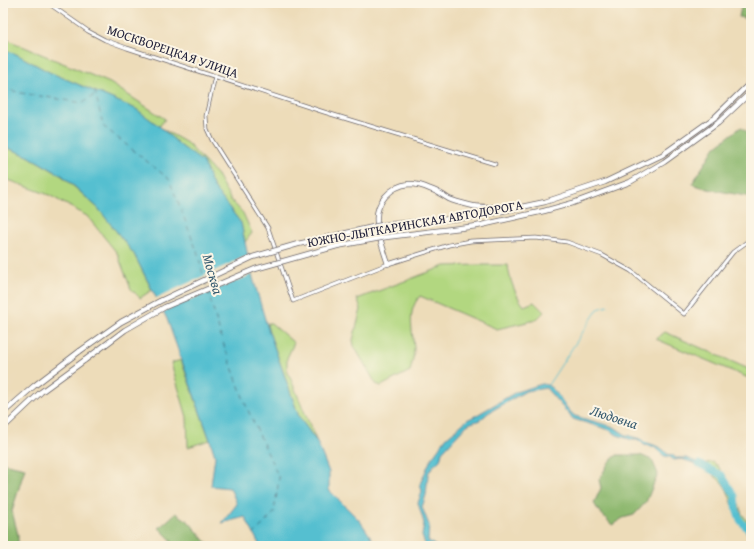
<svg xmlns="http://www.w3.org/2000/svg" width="754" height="549" viewBox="0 0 754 549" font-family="'Gentium Book Plus',serif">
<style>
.green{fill:#b2d780;stroke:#6a7c5e}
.forest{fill:#8db86e;stroke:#586d54}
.water{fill:#55bfd0;stroke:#3c7086}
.pier{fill:#eddcb9}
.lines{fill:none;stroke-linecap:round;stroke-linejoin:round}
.stream{stroke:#55bfd0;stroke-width:1}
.river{stroke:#55bfd0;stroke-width:7}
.ferry{stroke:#34596f;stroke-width:1;stroke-dasharray:5 4;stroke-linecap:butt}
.street-casing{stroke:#696367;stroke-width:4.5}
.secondary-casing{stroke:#696367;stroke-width:6}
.street{stroke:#fff;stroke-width:3}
.secondary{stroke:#fff;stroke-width:4.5}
.secondary-bridge-casing{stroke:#696367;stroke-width:6;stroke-linecap:butt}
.secondary-bridge{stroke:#fff;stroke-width:4.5}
.labels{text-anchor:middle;stroke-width:4;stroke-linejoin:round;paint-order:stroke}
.street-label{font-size:13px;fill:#22223b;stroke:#fcf5e5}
.water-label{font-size:14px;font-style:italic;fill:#34596f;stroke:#fcf5e5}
</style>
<rect width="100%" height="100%" fill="#fcf5e5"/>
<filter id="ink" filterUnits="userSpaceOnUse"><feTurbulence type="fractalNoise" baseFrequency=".025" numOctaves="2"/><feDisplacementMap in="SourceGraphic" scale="8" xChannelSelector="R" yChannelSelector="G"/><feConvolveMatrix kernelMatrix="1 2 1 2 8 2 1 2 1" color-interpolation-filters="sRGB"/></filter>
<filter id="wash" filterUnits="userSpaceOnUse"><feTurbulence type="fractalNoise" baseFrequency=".012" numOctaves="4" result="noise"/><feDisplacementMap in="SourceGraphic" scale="16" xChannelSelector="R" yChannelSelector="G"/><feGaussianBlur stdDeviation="0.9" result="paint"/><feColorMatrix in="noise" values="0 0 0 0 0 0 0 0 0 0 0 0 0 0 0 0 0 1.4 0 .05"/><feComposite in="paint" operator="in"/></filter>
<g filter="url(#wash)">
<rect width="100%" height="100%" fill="#eddcb9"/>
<g class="green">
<path d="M3 38 110 83 165 119 159 127 187 143 217 175 231 200 243 213 252 233 245 242 241 223 214 188 203 162 181 146 159 126 136 109 49 72 16 54 3 49Z"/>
<path d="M3 146 28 156 62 176 98 208 134 254 152 290 140 298 131 289 117 253 87 216 49 195 3 178Z"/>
<path d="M478 265H508C509 279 516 296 524 306L534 302 544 312 536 320 497 329 420 296C406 312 413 330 414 349 414 356 412 364 410 371L381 386 376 384 354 346 353 340 361 309 357 299 445 266Z"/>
<path d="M268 323H271L294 343 287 358V370L317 442 299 417 267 326Z"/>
<path d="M665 332 751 370V379L656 339Z"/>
<path d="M181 360 210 440 188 447 187 417 171 363Z"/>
<path d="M713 462 718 466 735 493 742 514 751 526V535C730 522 736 492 717 478 712 475 712 471 706 468L708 466 706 463Z"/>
</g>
<g class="forest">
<path d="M742 3H751V20L739 17Z"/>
<path d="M741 127 751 136V197L708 189 692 184 715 147Z"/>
<path d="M617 455H640L652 460 658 474 646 502 634 515 623 518 612 525 598 510 594 503 601 488 599 480 609 462Z"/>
<path d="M3 463 25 468 12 511 18 535V546H3Z"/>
<path d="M176 513 188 521 210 546H171V540L159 528Z"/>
</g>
<g class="water">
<path d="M3 49 16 54 49 72 136 109 159 126 181 146 203 162 214 188 241 223 251 271 267 326 299 417 317 442 329 472V490L360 521 377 546H260L245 517 222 523 237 504 230 488 211 486 215 456 210 440 167 319 134 254 98 208 63 176 28 156 3 146Z"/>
<path d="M542 384C556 384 564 409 575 416L614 427 626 435 641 439 644 442C651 444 663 447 667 454L673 455 675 458H686L708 466 706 468 682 459 674 460 670 457 664 456 654 447 644 445 639 440H632L617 435 610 430 573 419 546 388 526 391 488 413 480 420 471 423 467 425 442 452 440 460 432 467 428 474 426 495 422 507 429 525 428 541 436 546H426L422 536 424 523 418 503 422 491 420 484 431 459 446 438 467 420 477 415 516 392Z"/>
</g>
<path class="pier" d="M250 256 254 274 172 307 162 313 154 299 242 258Z"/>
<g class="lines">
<path class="stream" d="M548 385 598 309 608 306"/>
<path class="river" d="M699 464 722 475 735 496 736 508 740 520 751 533"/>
<g class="ferry">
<path d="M3 88 21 93 83 103 92 97 95 92"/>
<path d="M95 91 103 126 169 179 197 251 204 278"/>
<path d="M205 281 207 288"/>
<path d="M208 291 221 337 247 408 279 478 274 513 254 534"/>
</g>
</g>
</g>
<g filter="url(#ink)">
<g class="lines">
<g class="street-casing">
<g id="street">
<path d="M48 3 88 31 105 40 127 48 324 112 495 164"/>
<path d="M215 76 206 116 207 129 212 140 268 228 293 301 388 264 449 245 471 241 536 238 567 242 602 255 631 271 684 314 733 252 751 239"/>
</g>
</g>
<g class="secondary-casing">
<g id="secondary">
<path d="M382 225 474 217 545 202 605 182 662 155 714 118 751 82"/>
<path d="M386 237 477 226 544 211 573 203 630 182 664 162 718 123 751 92"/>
<path d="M388 264C384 251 378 236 377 222 375 203 390 186 409 184 416 184 424 186 430 189 437 191 443 195 449 199 456 202 465 204 473 206 485 208 500 207 513 207"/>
<path d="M3 413 34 386 80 351"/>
<path d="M3 428 41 392 85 360"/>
</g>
</g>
<use href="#street" class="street"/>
<use href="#secondary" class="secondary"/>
<g class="secondary-bridge-casing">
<g id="secondary-bridge">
<path d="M80 351 121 322 160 301 253 257 298 244 382 225"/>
<path d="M85 360 125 330 165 307 255 269 337 246 386 237"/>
</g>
</g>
<use href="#secondary-bridge" class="secondary-bridge"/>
</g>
</g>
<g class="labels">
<g class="street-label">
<text transform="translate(173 51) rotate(19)" y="5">МОСКВОРЕЦКАЯ УЛИЦА</text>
<text transform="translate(415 223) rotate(-10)" y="5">ЮЖНО-ЛЫТКАРИНСКАЯ АВТОДОРОГА</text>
</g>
<g class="water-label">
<text transform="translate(213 274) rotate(74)" y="5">Москва</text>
<text transform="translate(614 417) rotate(18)" y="5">Людовна</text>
</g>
</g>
<rect width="754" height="549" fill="none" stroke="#fcf5e5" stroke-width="16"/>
</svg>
